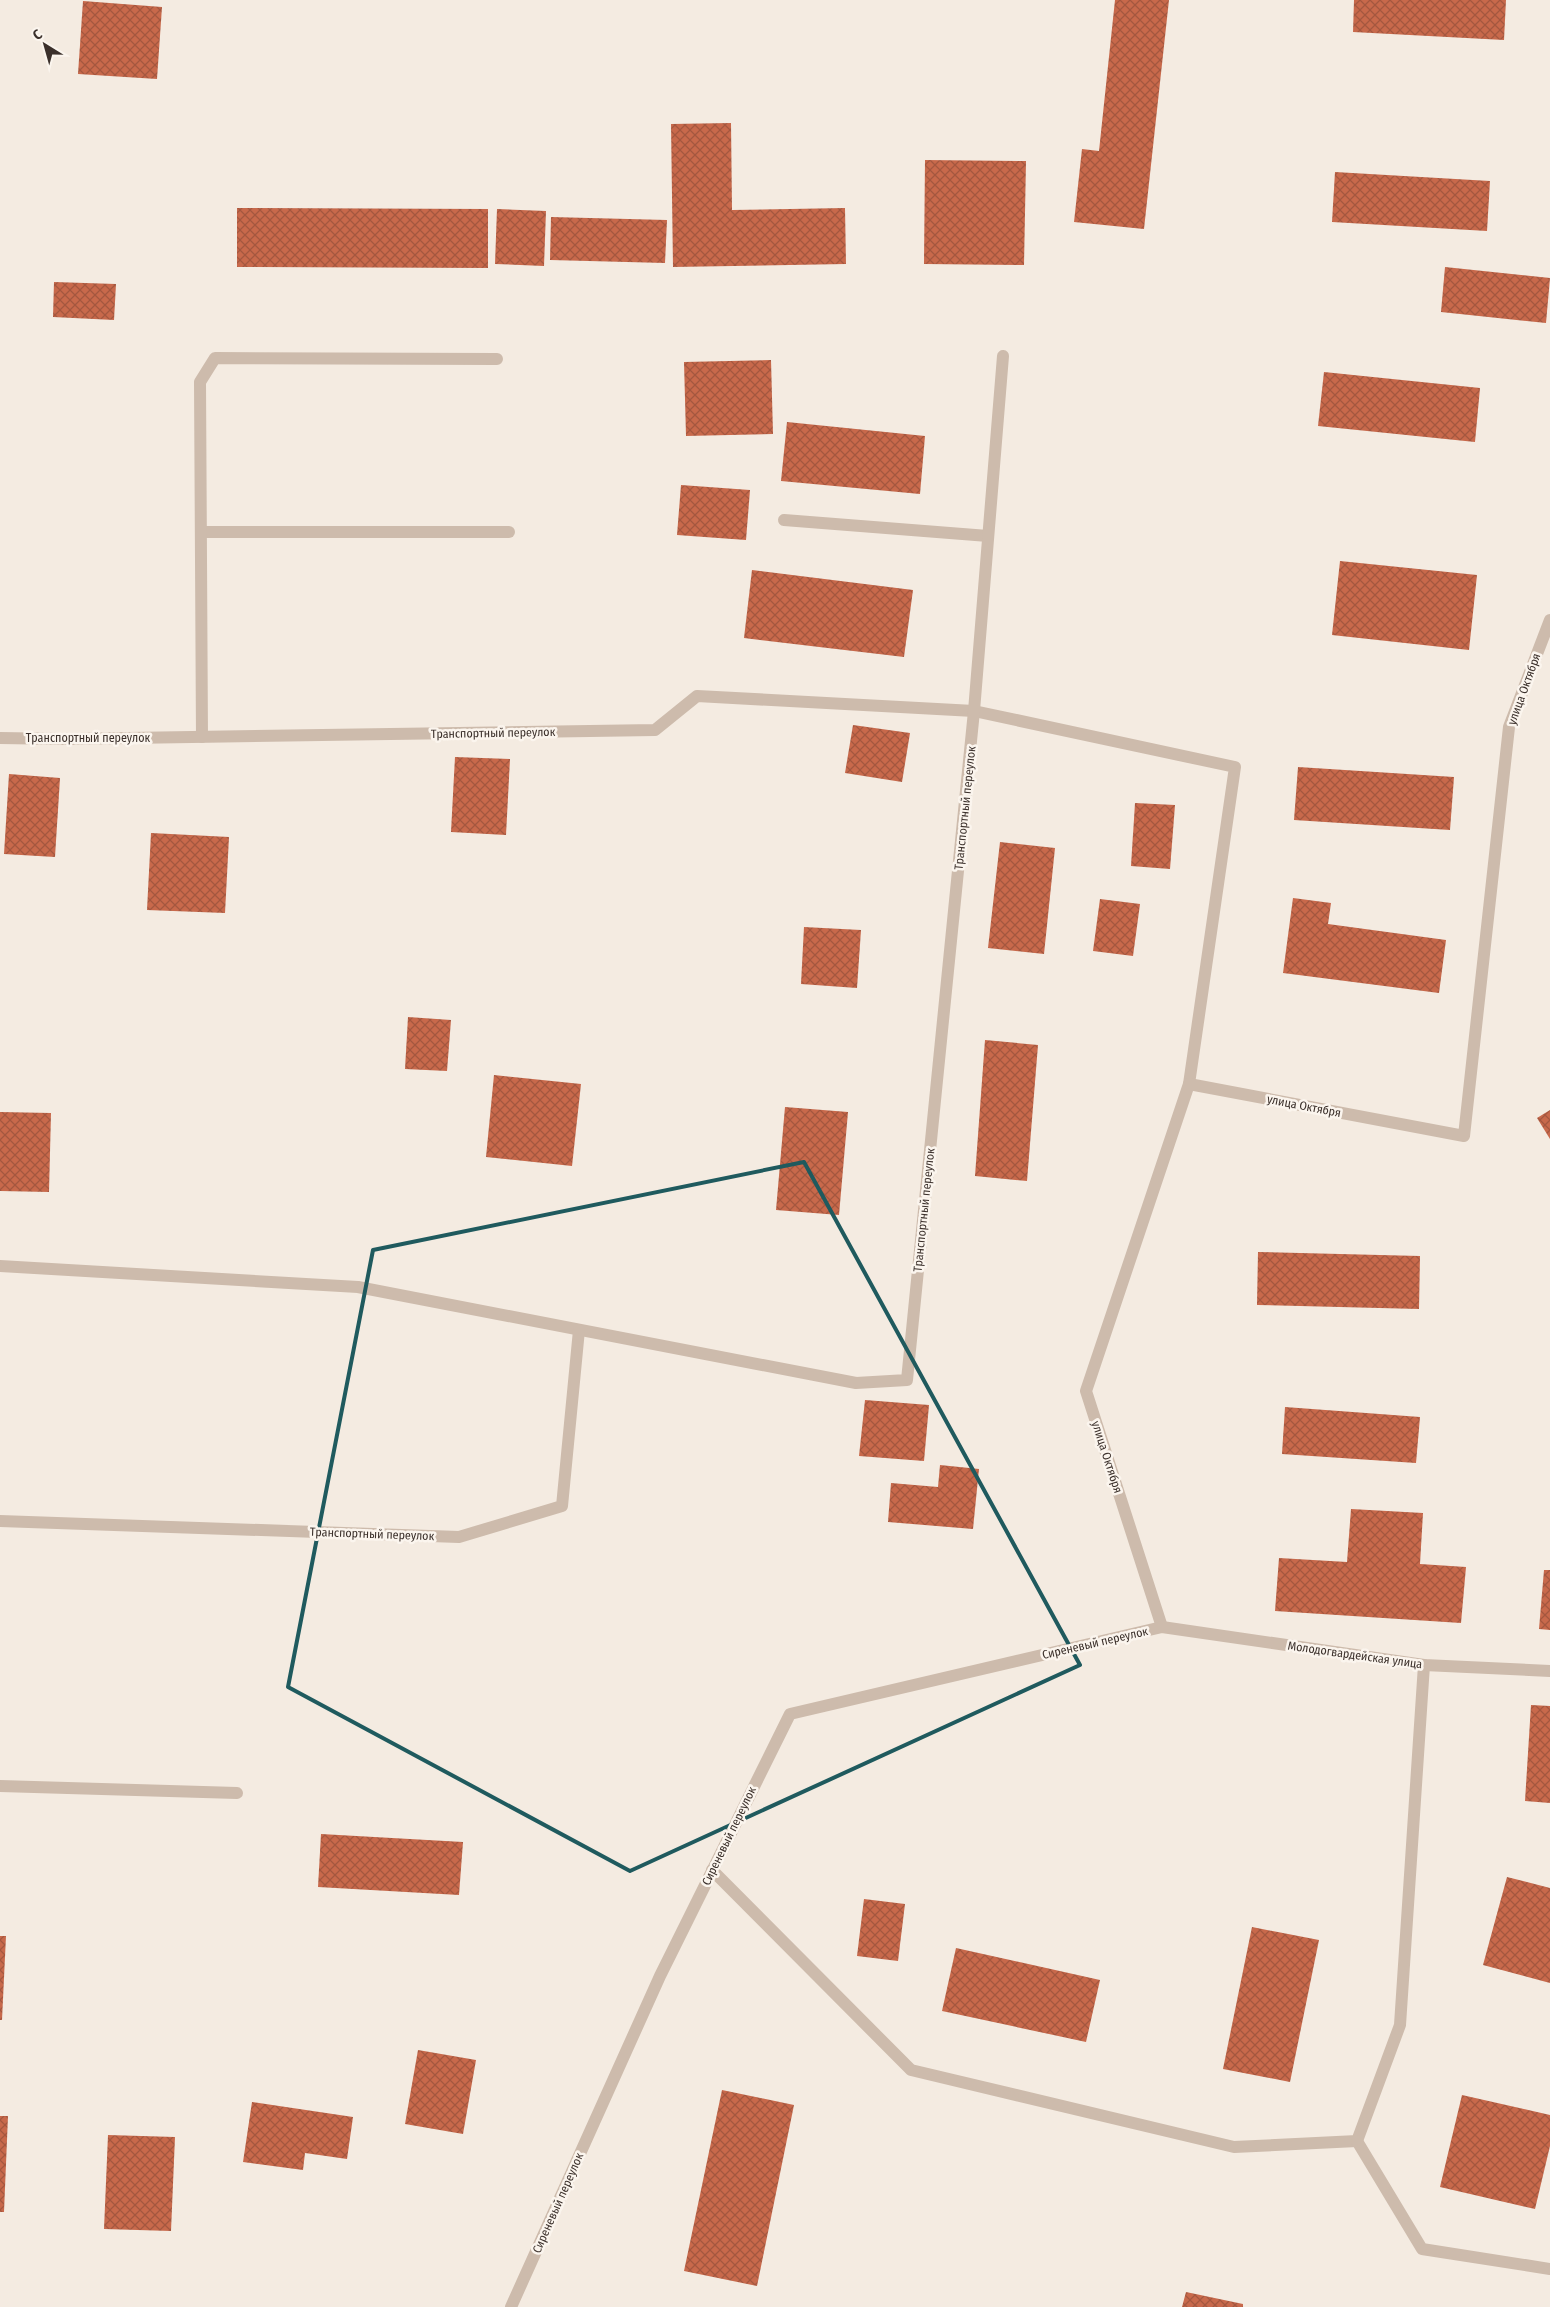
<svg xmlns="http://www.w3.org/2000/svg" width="1550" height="2307" viewBox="0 0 1550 2307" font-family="'Fira Sans Condensed',sans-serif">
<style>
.building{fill:url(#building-cross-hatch)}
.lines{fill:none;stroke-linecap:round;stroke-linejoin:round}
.minor{stroke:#cdbbac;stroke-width:12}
.marked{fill:none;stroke:#1f5a5e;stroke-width:4;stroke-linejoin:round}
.labels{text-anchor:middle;stroke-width:5;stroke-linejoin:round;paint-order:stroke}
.street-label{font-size:12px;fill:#3b302b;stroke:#fbf5ee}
</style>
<defs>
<pattern id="building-cross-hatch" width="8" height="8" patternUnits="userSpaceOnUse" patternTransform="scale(1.25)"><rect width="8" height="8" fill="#c8694b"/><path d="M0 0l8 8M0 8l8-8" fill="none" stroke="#a4573f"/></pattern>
</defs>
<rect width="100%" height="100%" fill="#f4ebe1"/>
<g class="building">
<path d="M1115 0H1169L1144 229 1074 222 1082 149 1099 151Z"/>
<path d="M1354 0H1506L1504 40 1353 32Z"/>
<path d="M83 1 162 7 157 79 78 74Z"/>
<path d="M731 123 732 210 845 208 846 264 673 267 671 124Z"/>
<path d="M925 160 1026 161 1024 265 924 264Z"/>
<path d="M1335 172 1490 181 1487 231 1332 222Z"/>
<path d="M237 208 488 209V268L237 267Z"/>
<path d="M497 209 546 211 544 266 495 264Z"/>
<path d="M551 217 667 220 665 263 550 260Z"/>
<path d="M1445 267 1550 278 1546 323 1441 312Z"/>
<path d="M54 282 116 284 114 320 53 317Z"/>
<path d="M771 360 773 434 686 436 684 362Z"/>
<path d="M1324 372 1480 388 1475 442 1318 426Z"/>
<path d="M787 422 925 436 920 494 781 481Z"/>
<path d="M681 485 750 490 746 540 677 535Z"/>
<path d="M1340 561 1477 575 1469 650 1332 635Z"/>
<path d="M752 570 913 590 904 657 744 638Z"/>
<path d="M853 725 910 733 902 782 845 773Z"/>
<path d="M455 757 510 759 506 835 451 832Z"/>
<path d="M1298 767 1454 777 1450 830 1294 820Z"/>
<path d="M9 774 60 778 55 857 4 854Z"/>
<path d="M1135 803 1175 805 1170 869 1131 866Z"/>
<path d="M151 833 229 837 225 913 147 910Z"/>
<path d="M1000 842 1055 848 1044 954 988 948Z"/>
<path d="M1293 898 1331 903 1328 924 1446 940 1439 993 1283 973Z"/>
<path d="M1100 899 1140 904 1133 956 1093 951Z"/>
<path d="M804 927 861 930 857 988 801 984Z"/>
<path d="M408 1017 451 1020 447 1071 405 1069Z"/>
<path d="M985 1040 1038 1045 1027 1181 975 1176Z"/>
<path d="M494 1075 581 1084 572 1166 486 1157Z"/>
<path d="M785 1107 848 1112 839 1215 776 1210Z"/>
<path d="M1550 1110V1139L1537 1118Z"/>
<path d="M0 1112 51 1113 49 1192 0 1191Z"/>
<path d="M1258 1252 1420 1256 1419 1309 1257 1305Z"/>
<path d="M865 1400 929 1405 924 1461 859 1456Z"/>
<path d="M1285 1407 1420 1417 1416 1463 1282 1454Z"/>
<path d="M940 1465 979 1469 973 1529 888 1522 891 1483 938 1487Z"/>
<path d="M1351 1509 1423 1513 1420 1564 1466 1567 1461 1623 1275 1611 1279 1558 1347 1562Z"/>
<path d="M1544 1570H1550V1630L1539 1629Z"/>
<path d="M1531 1705 1550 1706V1803L1525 1801Z"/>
<path d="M321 1834 463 1842 459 1895 318 1887Z"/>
<path d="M1507 1877 1550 1888V1983L1483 1965Z"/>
<path d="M864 1899 905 1904 898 1961 857 1956Z"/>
<path d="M1252 1927 1319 1940 1290 2082 1223 2069Z"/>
<path d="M0 1936H6L2 2020H0Z"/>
<path d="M956 1948 1100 1980 1086 2042 942 2011Z"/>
<path d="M418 2050 476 2060 463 2134 405 2124Z"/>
<path d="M722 2090 794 2105 757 2286 684 2271Z"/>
<path d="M1462 2095 1550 2115V2146L1535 2209 1440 2187Z"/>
<path d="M252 2102 353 2117 347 2159 305 2153 303 2170 243 2162Z"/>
<path d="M0 2116H8L4 2212H0Z"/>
<path d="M108 2135 175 2137 171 2231 104 2229Z"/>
<path d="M1186 2292 1243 2304V2307H1182Z"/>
</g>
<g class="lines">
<g class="minor">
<path d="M784 520 988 536"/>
<path d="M201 532H509"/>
<path d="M202 737 200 382 215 358 497 359"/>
<path d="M0 738 64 739 655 730 697 696 974 711 1235 767 1189 1084"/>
<path d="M0 1266 358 1287 856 1383 907 1380 974 711 1003 356"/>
<path d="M0 1521 459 1537 562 1506 579 1330"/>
<path d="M1162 1627 1086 1391 1189 1084 1464 1136 1509 727 1550 620"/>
<path d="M0 1786 237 1793"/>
<path d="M712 1870 911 2070 1234 2147 1357 2141 1400 2025 1424 1665"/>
<path d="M1357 2141 1422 2249 1550 2269"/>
<path d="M511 2307 660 1976 790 1714 1162 1627 1424 1665 1550 1671"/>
</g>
</g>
<path class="marked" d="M804 1162 1080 1665 630 1871 288 1687 373 1250Z"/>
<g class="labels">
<g class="street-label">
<text transform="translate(1524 689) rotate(-70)" y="4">улица Октября</text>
<text transform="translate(493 733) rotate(-1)" y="4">Транспортный переулок</text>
<text x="88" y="742">Транспортный переулок</text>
<text transform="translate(965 808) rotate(-84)" y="4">Транспортный переулок</text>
<text transform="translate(1304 1106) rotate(11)" y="4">улица Октября</text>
<text transform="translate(924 1210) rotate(-84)" y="4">Транспортный переулок</text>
<text transform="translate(1107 1457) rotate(72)" y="4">улица Октября</text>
<text transform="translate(372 1534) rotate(2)" y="4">Транспортный переулок</text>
<text transform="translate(1095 1643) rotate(-13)" y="4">Сиреневый переулок</text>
<text transform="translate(1355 1655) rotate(8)" y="4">Молодогвардейская улица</text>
<text transform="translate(729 1836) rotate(-64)" y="4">Сиреневый переулок</text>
<text transform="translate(558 2203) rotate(-66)" y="4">Сиреневый переулок</text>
</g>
</g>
<g transform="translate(45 45) rotate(323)" stroke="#fbf5ee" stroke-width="4" paint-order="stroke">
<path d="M0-4L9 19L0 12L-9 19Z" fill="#3b302b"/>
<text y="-8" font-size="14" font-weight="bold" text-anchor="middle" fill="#3b302b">С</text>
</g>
</svg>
